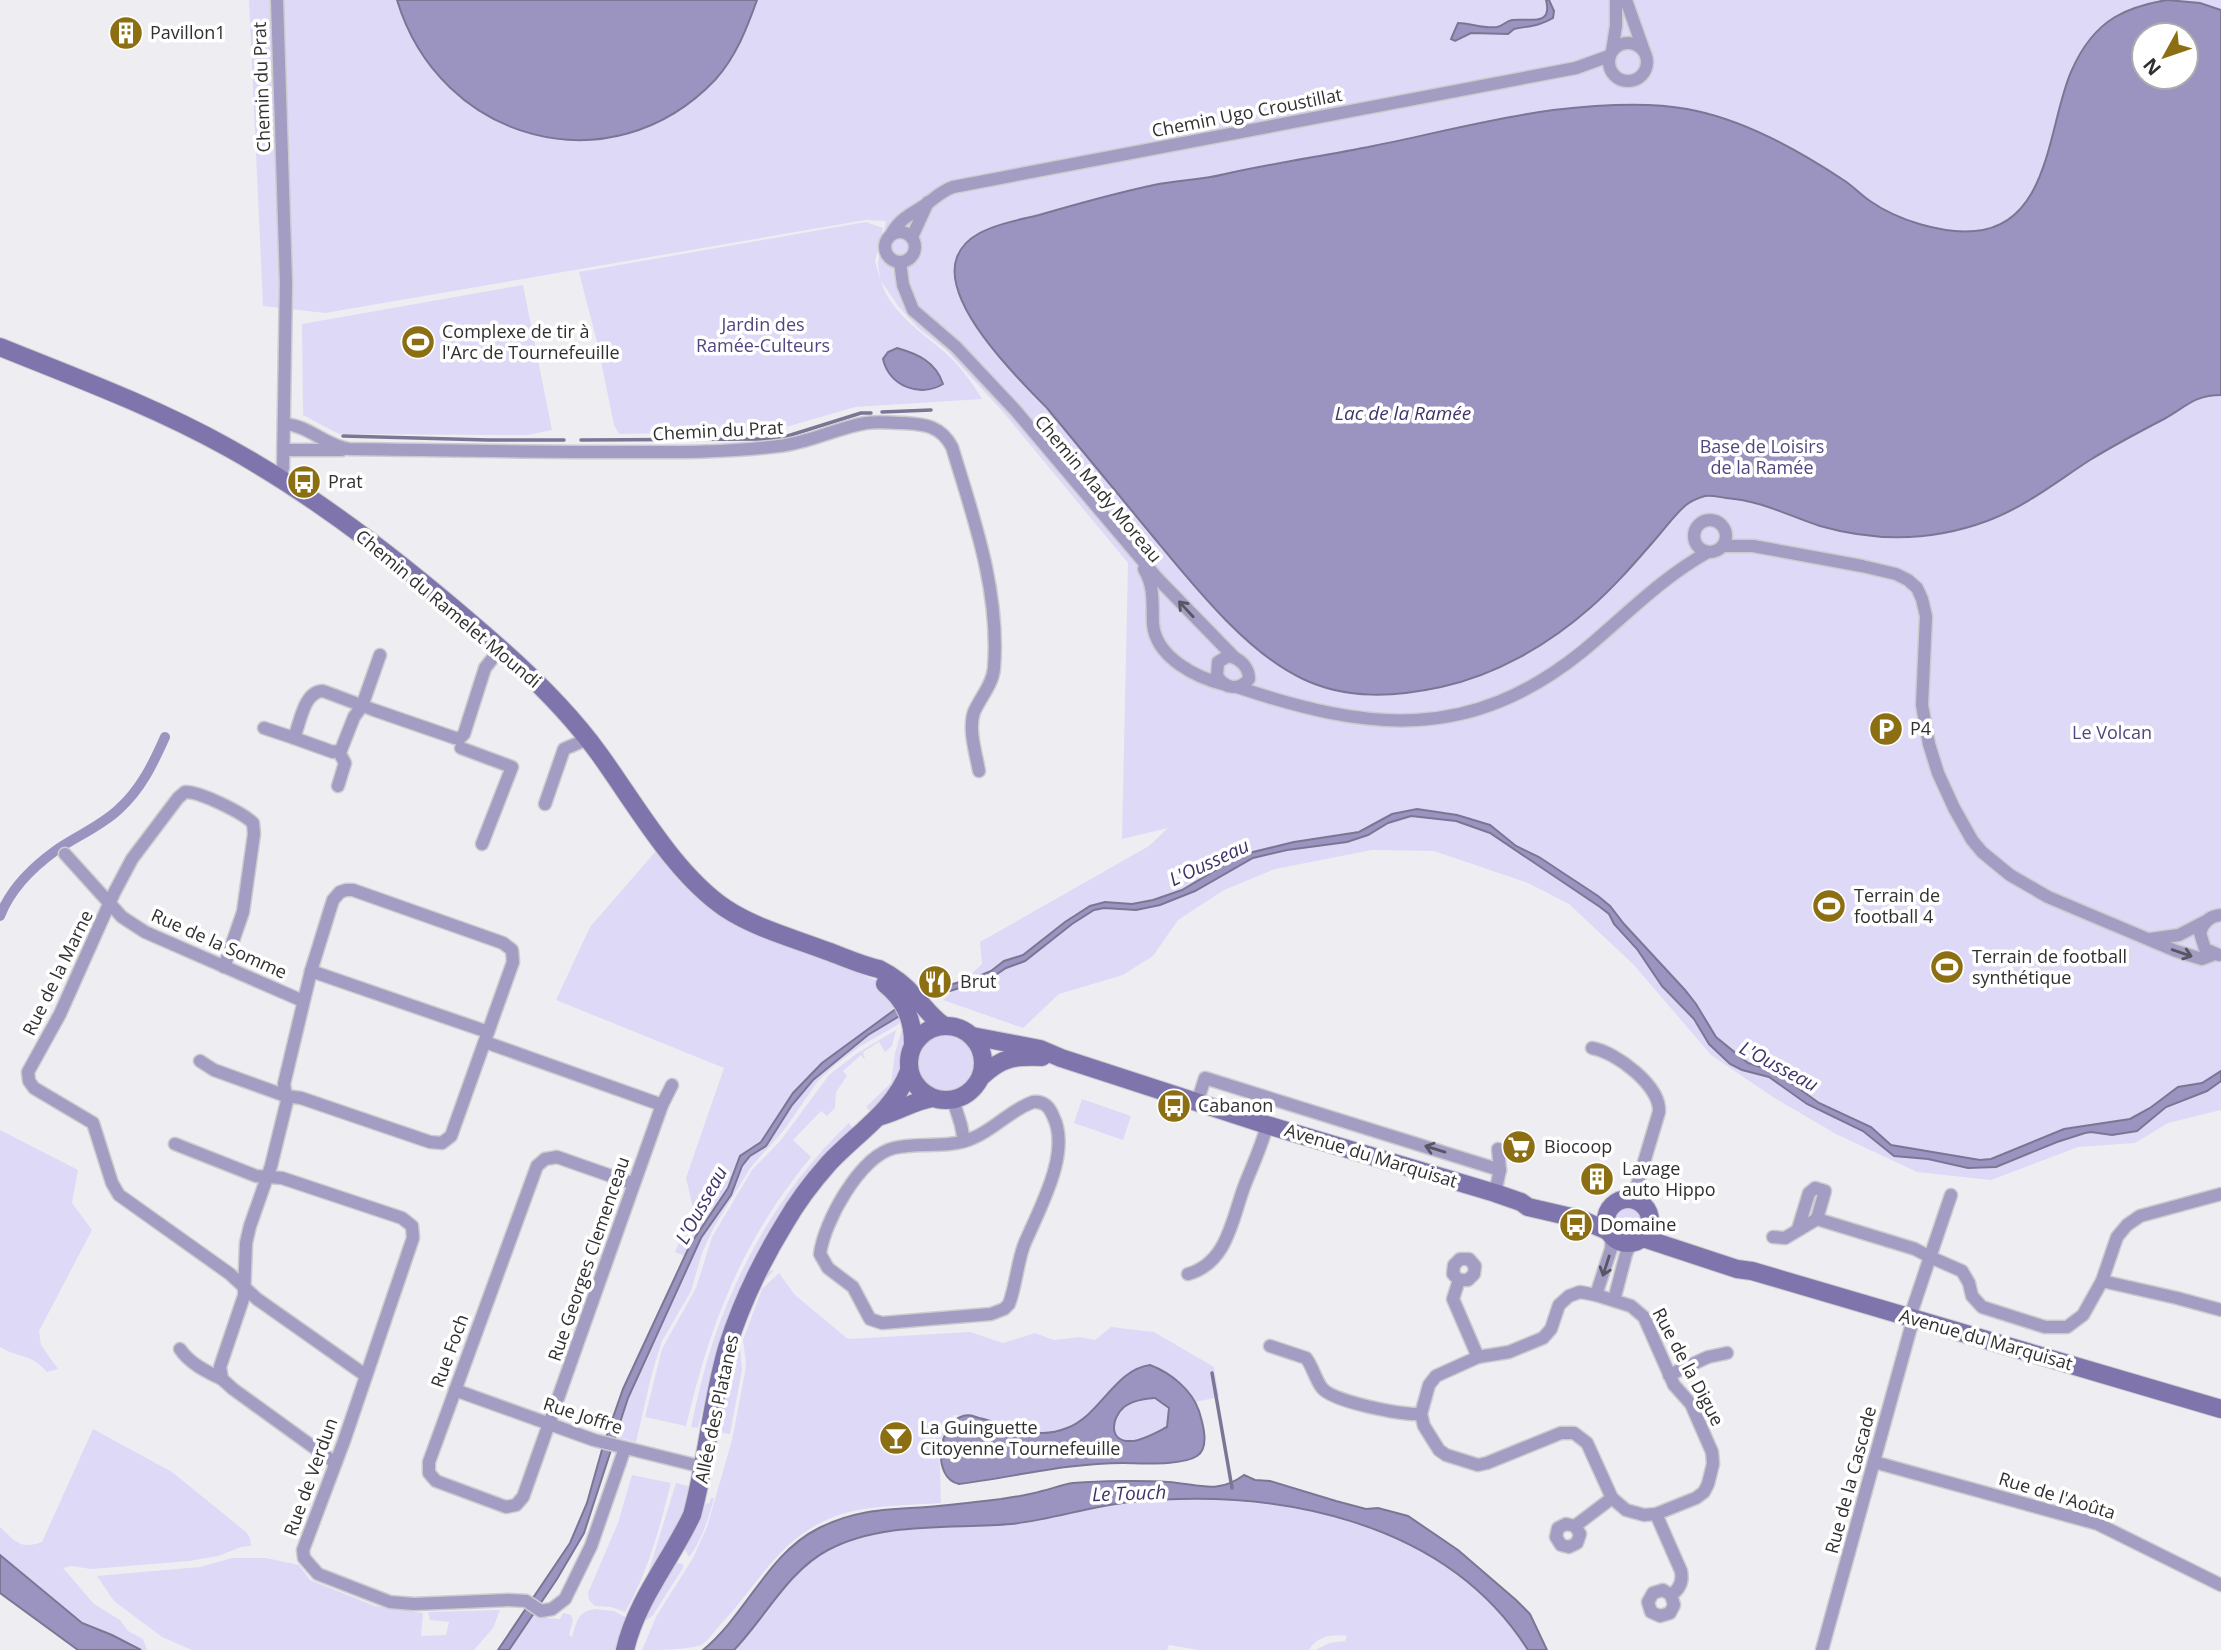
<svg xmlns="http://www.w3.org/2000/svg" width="2221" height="1650" viewBox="0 0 2221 1650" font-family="'Open Sans',sans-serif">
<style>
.green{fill:#ded9f6;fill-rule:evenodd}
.water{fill:#9c94c0;stroke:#7c7695;stroke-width:2;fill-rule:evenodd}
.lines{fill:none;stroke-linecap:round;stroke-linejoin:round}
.stream{stroke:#7c7695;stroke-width:3.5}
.canal{stroke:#9c94c0;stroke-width:10}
.street-casing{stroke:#cccccf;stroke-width:15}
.secondary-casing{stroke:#cccccf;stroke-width:20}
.street{stroke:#a39cc3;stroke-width:12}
.secondary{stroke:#7f74ac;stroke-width:18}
.oneway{stroke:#585664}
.labels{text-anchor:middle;stroke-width:7;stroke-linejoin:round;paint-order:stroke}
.poi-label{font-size:18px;fill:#303031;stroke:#fff;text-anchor:start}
.street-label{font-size:18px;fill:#303031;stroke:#fff}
.park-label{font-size:18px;fill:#53457f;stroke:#fff}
.water-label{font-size:19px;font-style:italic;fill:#41326a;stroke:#fff}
</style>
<rect width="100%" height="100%" fill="#eeeef2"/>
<g class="green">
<path d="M249 0H2221V1110L2168 1123 2135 1143 2078 1147 1991 1180 1917 1172 1836 1134 1773 1097 1711 1055 1633 964 1569 904 1528 883 1434 851 1372 850 1275 869 1224 890 1178 920 1153 956 1123 975 1059 994 1023 1028 943 1000 982 964 980 942 1149 846 1168 828 1122 839 1128 563 1003 412 946 350 918 328 899 307 881 281C890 315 929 336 953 360 964 372 974 385 982 399L855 407 772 431 619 434 614 425 597 342 579 272 866 222 883 228 875 261 880 279 878 263 886 221 865 220 325 313 263 306ZM2144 35H2186V77H2144Z"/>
<path d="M523 285 552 430 528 435 339 434 303 415 302 324Z"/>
<path d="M656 851 713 911 894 988 901 1018 899 1024 859 1047 834 1066 818 1081 784 1130 751 1167 714 1227 702 1253 691 1291 662 1341 652 1373 636 1442 615 1437C634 1375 664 1317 692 1259L675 1252 693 1208 686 1178 724 1068 556 1000 590 927Z"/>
<path d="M903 1025 905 1039 900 1053V1073L893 1089 871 1112 866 1107 891 1083 895 1053Z"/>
<path d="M896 1030 892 1046 885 1052 879 1042 863 1052 865 1060 861 1055 843 1071 847 1076 836 1092 835 1108 827 1116 821 1111 793 1140 811 1157C742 1241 711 1320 686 1426L645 1417 662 1349 696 1288 712 1237 752 1170 781 1140 829 1075 856 1054Z"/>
<circle cx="946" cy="1063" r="31"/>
<path d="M1082 1099 1131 1116 1123 1140 1074 1123Z"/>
<path d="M849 1123 853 1129 794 1197 710 1395 706 1394 698 1428 691 1427C698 1395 705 1364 716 1333 744 1254 788 1181 849 1123Z"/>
<path d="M0 1130 78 1170 72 1203 92 1230 39 1331 41 1345 58 1369 47 1372C31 1353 20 1359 0 1347Z"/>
<circle cx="1627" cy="1221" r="16"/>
<path d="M774 1270 758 1289 739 1336 742 1370 730 1434 717 1432C721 1405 745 1272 774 1270Z"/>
<path d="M779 1273 795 1295 848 1339 970 1332 1003 1343 1035 1333 1054 1340 1079 1337 1095 1340 1111 1327 1154 1332 1214 1367 1219 1397 1195 1402 1174 1378 1132 1371 1086 1418 1062 1430 1030 1433 986 1419 954 1415 939 1443 941 1503C901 1506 856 1504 820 1523 775 1546 753 1591 719 1626 714 1632 708 1641 701 1645 685 1650 659 1650 642 1650L657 1615 693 1558 707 1527 732 1440 745 1372 746 1363 743 1340 762 1289Z"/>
<path d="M1156 1398 1169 1408 1167 1427C1157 1432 1142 1441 1131 1441 1108 1442 1111 1418 1124 1407 1133 1400 1145 1399 1156 1398Z"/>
<path d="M93 1429 172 1472 246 1532 250 1538 251 1546 241 1547 218 1556 189 1561 91 1569 71 1566 63 1568 94 1604 120 1620 128 1631 143 1639 147 1650H140L82 1623 0 1556V1527C15 1541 20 1550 42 1542Z"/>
<path d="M632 1475 671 1483C660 1526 648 1573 625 1612L611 1607 595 1606 589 1600 588 1593 618 1523Z"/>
<path d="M676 1483 693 1487 686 1514 646 1580Z"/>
<path d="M711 1498H714C709 1517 701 1542 689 1557L684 1548 695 1526 698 1527 706 1503 709 1504Z"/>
<path d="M1192 1499C1326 1503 1449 1532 1528 1650H1315L1330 1643 1345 1641 1347 1636C1332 1634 1317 1636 1309 1650H1199L1169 1645 1167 1650H734C763 1620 785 1579 820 1555 873 1520 952 1530 1013 1523 1039 1520 1065 1512 1091 1507 1125 1501 1158 1500 1192 1499Z"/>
<path d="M232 1558H266L299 1565 310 1580 375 1606 423 1613 421 1636 446 1635 449 1622 430 1620 428 1612 500 1610 493 1628 474 1650H192L162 1637 114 1601 97 1576 200 1567Z"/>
<path d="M677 1563 683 1564V1568L653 1615 647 1620 642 1619Z"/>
<path d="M596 1609 614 1611 629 1619 619 1650H509L533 1614 536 1617 560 1619 563 1613 571 1615 573 1620 569 1635 572 1637C577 1622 577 1611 596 1609Z"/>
</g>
<g class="water">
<path d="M397 0H757C747 28 736 57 715 80 611 189 440 142 397 0Z"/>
<path d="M1546 0H1549L1554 11 1553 18C1540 26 1528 26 1514 29L1508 34 1471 33 1455 41 1451 39 1458 23C1470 23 1485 29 1497 27 1503 26 1506 21 1512 20 1529 18 1553 27 1546 0Z"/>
<path d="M2167 0 2200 3 2221 10V395C2194 395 2186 407 2164 419 2139 432 2114 445 2090 460 2056 482 2025 507 1987 521 1933 541 1876 542 1820 526 1786 515 1763 501 1726 498 1719 497 1712 495 1705 496 1698 498 1691 501 1686 505 1674 515 1664 530 1653 542 1633 565 1613 588 1590 608 1548 645 1496 675 1441 687 1395 697 1347 700 1303 679 1246 653 1190 581 1151 534 1116 492 1082 450 1047 408 1018 379 940 302 957 257 961 247 969 239 978 234 996 224 1019 220 1039 215 1077 204 1116 193 1154 185 1178 180 1202 180 1225 174 1274 163 1324 156 1373 146 1433 134 1492 118 1553 110 1595 105 1645 101 1687 109 1743 119 1798 150 1845 181 1854 187 1861 195 1870 201 1897 220 1942 234 1975 231 2050 225 2048 125 2071 72 2080 51 2095 29 2115 17 2132 7 2149 3 2167 0ZM2144 35H2186V77H2144Z"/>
<path d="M897 348C918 354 936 362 943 384 920 398 889 386 883 359L888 352Z"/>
<path d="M1417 809 1457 815 1490 825 1516 846 1539 857 1598 896 1610 906 1624 924 1685 990 1696 1004 1716 1037 1748 1063 1776 1072 1819 1103 1871 1127 1891 1145 1980 1160 1991 1159 2064 1129 2130 1119 2150 1108 2178 1087 2202 1083 2221 1071V1081L2207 1091 2166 1107 2137 1131 2112 1135 2091 1132 2085 1133 2057 1142 1996 1167 1968 1168 1928 1159 1894 1156 1863 1131 1807 1104 1769 1077 1742 1070 1730 1064 1709 1044 1694 1019 1662 986 1637 949 1614 924 1609 914 1600 907 1490 833 1456 821 1411 816 1388 823 1368 835 1347 842 1287 850 1253 858 1195 891 1160 905 1136 910 1104 908 1094 910 1072 924 1025 961 1006 968 991 978 931 997 868 1035 813 1080 792 1105 766 1146 750 1156 742 1166 731 1195 701 1238 628 1398 584 1533 557 1579 509 1650H498L570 1543 587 1503 603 1446 623 1389 690 1245 728 1188 740 1156 761 1142 793 1093 822 1063 897 1008 924 992 974 978 991 971 1004 961 1023 955 1065 922 1090 906 1105 902 1132 904 1153 900 1182 890 1241 855 1294 842 1359 832 1392 814Z"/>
<path d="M1150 1365C1171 1373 1192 1390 1199 1411 1203 1424 1210 1447 1197 1456 1182 1466 1140 1463 1123 1463 1068 1463 1014 1477 959 1484 931 1478 938 1423 963 1416 969 1414 974 1416 979 1418 1010 1425 1035 1441 1067 1428 1101 1415 1114 1370 1150 1365ZM1155 1398 1169 1408 1167 1427C1157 1432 1142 1441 1131 1441 1108 1442 1111 1418 1124 1407 1133 1400 1145 1399 1155 1398Z"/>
<path d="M1244 1475 1255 1480 1270 1481 1336 1501 1366 1509 1378 1508 1408 1516 1458 1550 1516 1600 1530 1614 1547 1650H1528C1445 1519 1275 1488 1131 1502 1090 1506 1051 1520 1011 1524 952 1529 883 1521 828 1550 788 1571 765 1618 734 1650H703C747 1614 767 1554 819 1528 857 1509 886 1510 927 1507 951 1505 976 1502 1001 1499 1015 1497 1029 1495 1042 1491 1052 1489 1063 1484 1073 1483 1100 1481 1142 1480 1168 1482 1199 1484 1217 1495 1244 1475Z"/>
<path d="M0 1555 82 1623 112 1635 141 1650H78L0 1593Z"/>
</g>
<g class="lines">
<g class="stream">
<path d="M882 412 931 410"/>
<path d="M343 436 488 440H564"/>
<path d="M581 440 778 439 861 413H871"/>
<path d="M1212 1373 1232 1488"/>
</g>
<path class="canal" d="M0 916C10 890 33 867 55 851 76 836 100 827 119 809 141 789 153 764 165 737"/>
<g class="street-casing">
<g id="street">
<path d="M277 0 286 283 283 468 279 477"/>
<path d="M1626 0 1644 51"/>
<circle cx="1628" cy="62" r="19"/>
<path d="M1612 51 1616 26V0"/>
<circle cx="900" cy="247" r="15"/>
<path d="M892 233C901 217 914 213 928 203 937 196 942 191 953 187L1576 68 1609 56"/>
<path d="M912 237 928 202"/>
<path d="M900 262 903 285 913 310 956 347 1016 411 1158 579 1234 657"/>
<path d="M284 424C308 425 326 446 349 449 436 450 523 452 609 452 666 452 723 453 779 446 809 443 836 428 866 423 878 421 891 423 903 423 925 424 941 426 952 447 974 519 1000 592 994 668 993 684 980 698 974 712 968 729 976 754 979 771"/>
<path d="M284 450H342"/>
<circle cx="1710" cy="536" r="16"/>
<path d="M1723 546H1753L1862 566 1896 574 1908 580 1917 588 1922 599 1926 616 1922 705 1929 744 1938 773 1954 808 1972 840 1982 852 2010 875 2048 897 2176 951 2202 959 2215 954"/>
<path d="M1144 569C1155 587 1152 605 1153 624 1156 658 1197 678 1226 685"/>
<path d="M380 655 362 706 354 717 341 750 333 752 294 738C300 723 304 691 323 691L374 710 455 738H460L464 734 485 668 500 649"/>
<path d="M1228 656C1240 658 1249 667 1249 679 1239 691 1225 689 1217 676L1218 662Z"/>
<path d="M1237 687C1368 731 1469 743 1583 651 1624 617 1661 578 1708 552"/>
<path d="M264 728 294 738"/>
<path d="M461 748 512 767 482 844"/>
<path d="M338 786 345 763 339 752"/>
<path d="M545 804 564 749 588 739"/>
<path d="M65 854 122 917 145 932 303 1001"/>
<path d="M346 890H353L503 943 512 950 513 962 451 1136 442 1143 430 1142 301 1098 286 1096 284 1084 311 971 333 900 340 892Z"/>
<path d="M2150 939 2179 935 2204 922"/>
<path d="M2219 955 2205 949 2200 933C2203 922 2210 916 2221 915"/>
<path d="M224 967 243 912 254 834 253 823C243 813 199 791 185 792L178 798 132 859 114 893 60 1014 28 1072 29 1081 34 1088 93 1123 112 1183 119 1195 230 1274 257 1299 365 1375"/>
<path d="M311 971 488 1032"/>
<path d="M485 1042 662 1105C616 1236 569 1366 523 1497L516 1505 506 1507 436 1481 429 1473V1462L537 1166 545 1159 557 1157 634 1184"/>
<path d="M1592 1048C1616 1052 1661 1086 1659 1112L1633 1199"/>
<path d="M200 1061 214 1070 286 1096 287 1101 271 1166 250 1226 246 1243 244 1296 220 1367 222 1379 233 1389 334 1462"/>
<path d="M953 1100 961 1125 964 1141"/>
<path d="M1033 1102C1043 1101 1049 1106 1053 1116 1072 1153 1038 1211 1024 1245 1017 1264 1016 1285 1009 1304L1004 1309 991 1314 882 1323 870 1319 853 1287 828 1268 820 1254C824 1222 860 1156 894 1148 919 1142 949 1149 973 1138 995 1129 1010 1110 1033 1102Z"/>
<path d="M1197 1103 1205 1078 1500 1170"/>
<path d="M662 1105 672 1085"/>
<path d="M175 1144 256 1176 282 1178 402 1218 412 1226 413 1238 344 1441 303 1550 304 1558 318 1574 390 1602 414 1604 509 1600 526 1601 541 1611 552 1609 565 1599 591 1546 625 1448"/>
<path d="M1495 1193 1500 1170 1498 1149"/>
<path d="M1798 1229 1809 1193 1815 1188 1825 1191 1817 1219"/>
<path d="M1773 1237 1785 1238 1817 1219 1915 1249 1930 1257 1951 1195"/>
<path d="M1188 1274C1227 1263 1232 1220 1244 1187 1252 1166 1262 1146 1267 1125"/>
<path d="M1459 1280 1453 1274 1454 1265 1460 1259H1469L1475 1266 1474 1274 1468 1280H1459L1453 1299 1478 1357"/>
<path d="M2102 1281 2177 1298 2221 1310"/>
<path d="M1580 1292 1596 1295 1631 1306 1644 1317 1674 1385 1691 1404 1712 1452 1713 1464 1708 1484 1704 1492 1696 1498 1656 1514 1644 1515 1626 1510 1612 1498 1587 1443 1574 1433H1561L1487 1463 1478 1465 1446 1455 1439 1450 1424 1426 1421 1414 1429 1385 1436 1376 1478 1357 1509 1352 1543 1338 1551 1329 1559 1305 1569 1296Z"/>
<path d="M1596 1295 1611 1249 1612 1237"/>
<path d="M1614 1300 1626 1254 1631 1243"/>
<path d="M1270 1346 1306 1358C1313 1367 1315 1379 1322 1388 1333 1402 1402 1415 1421 1414"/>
<path d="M180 1349C189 1363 207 1372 222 1379"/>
<path d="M1669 1375 1708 1357 1727 1353"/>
<path d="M455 1390 594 1440 703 1467"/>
<path d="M1874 1462 2098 1524 2221 1585"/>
<path d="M1656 1514 1681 1571C1683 1581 1680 1589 1671 1595L1663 1590 1653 1593 1648 1602 1651 1612 1660 1616 1670 1613 1674 1605 1671 1595"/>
<path d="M1575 1526 1580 1534 1577 1543 1569 1547 1561 1545 1556 1537 1558 1528 1566 1524 1575 1526 1612 1498"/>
<path d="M1822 1650 1911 1327 1912 1311 1930 1257 1962 1271 1969 1283 1972 1296 1982 1307 2045 1327H2067L2083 1315 2102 1281 2117 1237 2127 1225 2140 1216 2221 1194"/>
</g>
</g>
<g class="secondary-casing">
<g id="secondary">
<path d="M0 347C77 378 155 407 227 447 325 501 418 576 502 650 538 682 572 716 600 755 636 805 674 873 725 908 755 928 793 938 827 951 844 957 861 965 879 969 893 976 905 985 915 997 925 1007 931 1017 943 1025"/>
<path d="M885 984C905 1000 913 1019 913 1044"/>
<circle cx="946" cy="1063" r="37"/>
<path d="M972 1036 1040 1049 1061 1058 1267 1125 1495 1193 1521 1202 1528 1207 1580 1219 1608 1231"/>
<path d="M982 1076C1002 1057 1015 1056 1042 1057"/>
<path d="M881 1116C899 1111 914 1101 932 1098"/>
<circle cx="1628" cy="1221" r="22"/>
<path d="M1643 1238 1737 1269 1752 1271 2221 1409"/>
<path d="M625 1650C636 1601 671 1560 692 1515 707 1460 711 1403 727 1348 741 1304 761 1262 785 1223 797 1202 813 1181 829 1163 857 1133 894 1111 909 1071"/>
</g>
</g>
<use href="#street" class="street"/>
<use href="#secondary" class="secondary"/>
</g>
<defs><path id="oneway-shaft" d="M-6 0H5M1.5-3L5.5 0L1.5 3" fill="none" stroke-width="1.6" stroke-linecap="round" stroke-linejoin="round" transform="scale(1.75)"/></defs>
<g class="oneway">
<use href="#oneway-shaft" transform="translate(1186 609) rotate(-133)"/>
<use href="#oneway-shaft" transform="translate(2182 953) rotate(19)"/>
<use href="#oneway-shaft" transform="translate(1435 1149) rotate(-163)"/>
<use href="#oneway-shaft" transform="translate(1606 1266) rotate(108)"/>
</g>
<defs>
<g id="building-disc" transform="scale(1.75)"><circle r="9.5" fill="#8d6f13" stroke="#fff"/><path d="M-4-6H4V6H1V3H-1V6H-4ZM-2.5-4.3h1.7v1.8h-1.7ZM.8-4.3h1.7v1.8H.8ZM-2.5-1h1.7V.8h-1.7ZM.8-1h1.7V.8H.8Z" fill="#fff"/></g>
<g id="stadium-disc" transform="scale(1.75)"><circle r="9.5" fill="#8d6f13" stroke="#fff"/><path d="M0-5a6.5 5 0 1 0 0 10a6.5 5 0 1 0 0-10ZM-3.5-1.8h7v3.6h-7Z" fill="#fff"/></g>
<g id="bus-disc" transform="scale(1.75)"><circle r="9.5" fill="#8d6f13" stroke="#fff"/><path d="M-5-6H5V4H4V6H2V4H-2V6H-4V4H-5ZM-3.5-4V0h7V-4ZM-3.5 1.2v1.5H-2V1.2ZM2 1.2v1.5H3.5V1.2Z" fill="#fff"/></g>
<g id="parking-disc" transform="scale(1.75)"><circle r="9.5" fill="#8d6f13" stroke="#fff"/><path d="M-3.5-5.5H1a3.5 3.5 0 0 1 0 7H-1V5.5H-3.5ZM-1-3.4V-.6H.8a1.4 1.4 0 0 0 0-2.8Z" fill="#fff"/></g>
<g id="restaurant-disc" transform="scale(1.75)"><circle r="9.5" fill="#8d6f13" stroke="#fff"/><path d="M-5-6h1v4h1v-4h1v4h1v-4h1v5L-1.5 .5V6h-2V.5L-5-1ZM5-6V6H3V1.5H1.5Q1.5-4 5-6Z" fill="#fff"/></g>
<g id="supermarket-disc" transform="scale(1.75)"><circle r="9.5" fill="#8d6f13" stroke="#fff"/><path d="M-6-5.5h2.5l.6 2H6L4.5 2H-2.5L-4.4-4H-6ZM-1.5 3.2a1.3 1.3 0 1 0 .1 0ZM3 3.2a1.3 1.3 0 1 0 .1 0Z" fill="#fff"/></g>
<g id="bar-disc" transform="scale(1.75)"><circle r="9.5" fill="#8d6f13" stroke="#fff"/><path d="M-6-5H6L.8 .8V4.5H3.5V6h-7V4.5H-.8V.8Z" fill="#fff"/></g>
</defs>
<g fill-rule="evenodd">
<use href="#building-disc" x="126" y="33"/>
<use href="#stadium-disc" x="418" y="342"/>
<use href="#bus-disc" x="304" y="482"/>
<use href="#parking-disc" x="1886" y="729"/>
<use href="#stadium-disc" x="1829" y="906"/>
<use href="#stadium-disc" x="1947" y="967"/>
<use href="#restaurant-disc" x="935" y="982"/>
<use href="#bus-disc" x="1174" y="1106"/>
<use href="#supermarket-disc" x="1519" y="1147"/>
<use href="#building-disc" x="1597" y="1179"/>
<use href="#bus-disc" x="1576" y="1225"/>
<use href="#bar-disc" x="896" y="1438"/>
</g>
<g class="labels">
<g class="poi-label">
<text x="150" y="39">Pavillon1</text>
<text x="442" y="338">Complexe de tir à<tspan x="442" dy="21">l'Arc de Tournefeuille</tspan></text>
<text x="328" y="488">Prat</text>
<text x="1910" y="735">P4</text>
<text x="1854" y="902">Terrain de<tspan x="1854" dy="21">football 4</tspan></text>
<text x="1972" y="963">Terrain de football<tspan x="1972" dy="21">synthétique</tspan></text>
<text x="960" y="988">Brut</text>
<text x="1198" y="1112">Cabanon</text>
<text x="1544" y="1153">Biocoop</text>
<text x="1622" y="1175">Lavage<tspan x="1622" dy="21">auto Hippo</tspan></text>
<text x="1600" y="1231">Domaine</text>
<text x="920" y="1434">La Guinguette<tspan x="920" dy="21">Citoyenne Tournefeuille</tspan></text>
</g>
<g class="street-label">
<text transform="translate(262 87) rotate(-92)" y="6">Chemin du Prat</text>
<text transform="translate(1247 113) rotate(-11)" y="6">Chemin Ugo Croustillat</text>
<text transform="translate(718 431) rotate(-3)" y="6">Chemin du Prat</text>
<text transform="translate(1098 489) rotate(50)" y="6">Chemin Mady Moreau</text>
<text transform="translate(448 609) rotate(40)" y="6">Chemin du Ramelet Moundi</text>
<text transform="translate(219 944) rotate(24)" y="6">Rue de la Somme</text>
<text transform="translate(58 973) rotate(-64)" y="6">Rue de la Marne</text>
<text transform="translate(1371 1156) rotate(17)" y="6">Avenue du Marquisat</text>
<text transform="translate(589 1259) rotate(-71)" y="6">Rue Georges Clemenceau</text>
<text transform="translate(1986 1340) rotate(16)" y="6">Avenue du Marquisat</text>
<text transform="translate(450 1351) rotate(-70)" y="6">Rue Foch</text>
<text transform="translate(1688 1367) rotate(62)" y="6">Rue de la Digue</text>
<text transform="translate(717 1409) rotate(-78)" y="6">Allée des Platanes</text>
<text transform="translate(583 1416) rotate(18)" y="6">Rue Joffre</text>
<text transform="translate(311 1477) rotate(-70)" y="6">Rue de Verdun</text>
<text transform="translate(1851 1480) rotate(-75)" y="6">Rue de la Cascade</text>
<text transform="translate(2057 1496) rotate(17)" y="6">Rue de l'Aoûta</text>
</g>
<g class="park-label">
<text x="763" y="331">Jardin des<tspan x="763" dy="21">Ramée-Culteurs</tspan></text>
<text x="1762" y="453">Base de Loisirs<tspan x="1762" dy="21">de la Ramée</tspan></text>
<text x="2112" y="739">Le Volcan</text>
</g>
<g class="water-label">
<text x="1403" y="420">Lac de la Ramée</text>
<text transform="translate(1209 862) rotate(-25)" y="7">L'Ousseau</text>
<text transform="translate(1779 1066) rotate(28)" y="7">L'Ousseau</text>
<text transform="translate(701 1205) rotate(-61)" y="7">L'Ousseau</text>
<text transform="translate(1129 1493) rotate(-2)" y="7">Le Touch</text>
</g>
</g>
<g transform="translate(2165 56) rotate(230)"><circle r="33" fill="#ffffff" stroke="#acacad" stroke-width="2"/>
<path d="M0-5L12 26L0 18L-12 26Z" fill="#8d6f13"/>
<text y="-10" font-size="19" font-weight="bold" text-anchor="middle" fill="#303031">N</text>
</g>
</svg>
